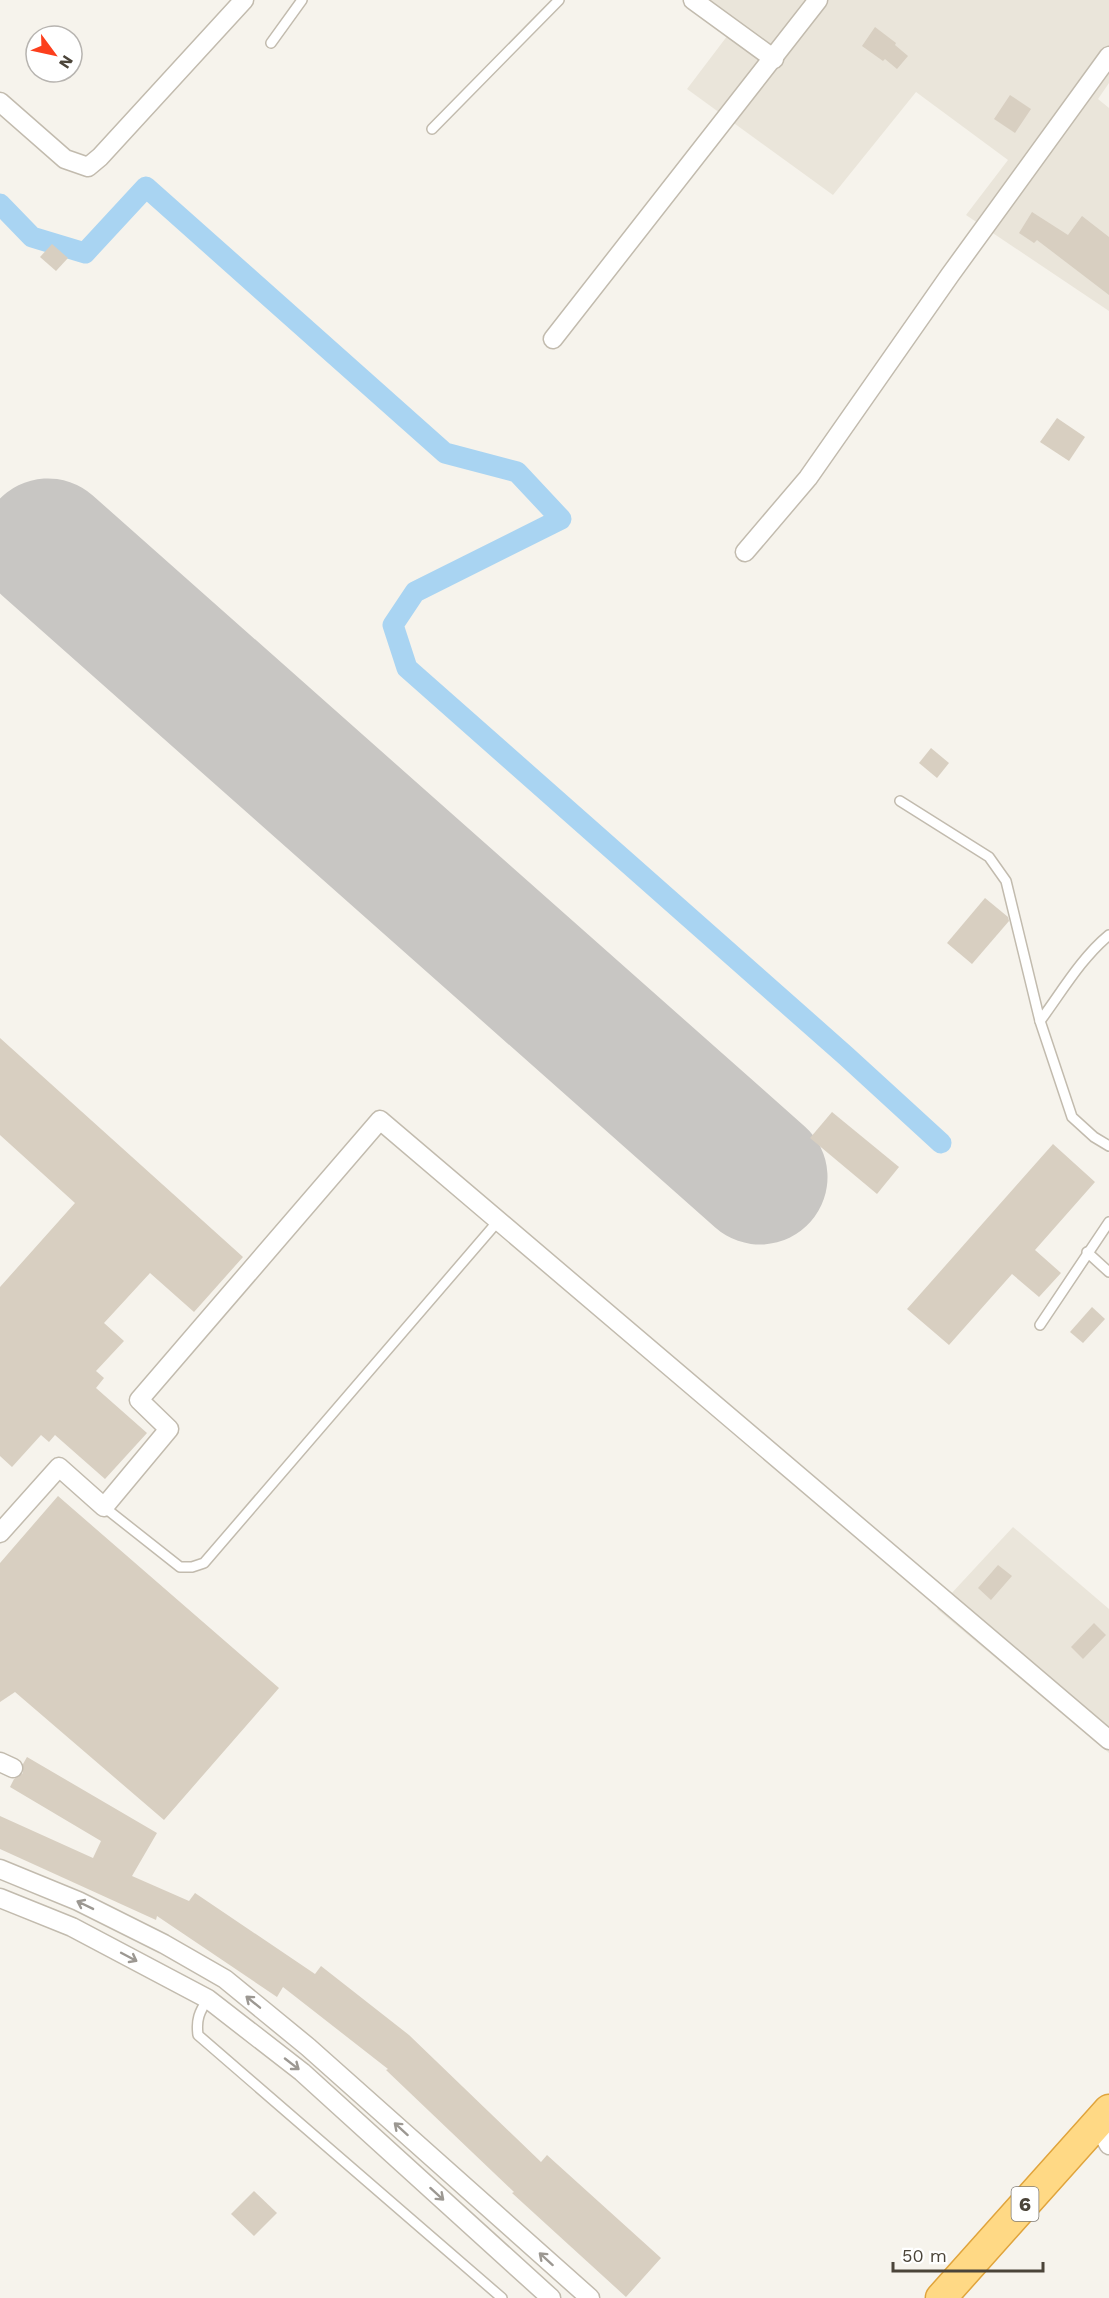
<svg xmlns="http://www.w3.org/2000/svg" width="1109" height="2298" viewBox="0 0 1109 2298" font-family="'Work Sans',sans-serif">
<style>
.residential{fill:#eae5da}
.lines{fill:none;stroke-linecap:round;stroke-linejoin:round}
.canal{stroke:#a9d4f2;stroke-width:21}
.runway{stroke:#c8c6c3;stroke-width:135}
.building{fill:#d8cfc1}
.service-casing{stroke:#c2bbae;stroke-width:12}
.minor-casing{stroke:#c2bbae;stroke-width:21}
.trunk-casing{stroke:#e0a43c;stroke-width:33}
.service{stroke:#fff;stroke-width:9}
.minor{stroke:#fff;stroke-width:18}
.trunk{stroke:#ffd985;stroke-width:30}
.oneway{stroke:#9c9892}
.labels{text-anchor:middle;stroke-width:5;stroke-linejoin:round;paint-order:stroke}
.shield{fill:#fff;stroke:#817c74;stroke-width:1.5}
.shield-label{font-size:20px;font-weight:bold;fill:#4b4439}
</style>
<rect width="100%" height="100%" fill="#f6f3ec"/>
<g class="residential">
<path d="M685 0H1109V83L1098 99 1109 108V311L966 215 1008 160 916 92 833 195 687 89 731 31Z"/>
<path d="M1013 1527 1109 1609V1753L937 1609Z"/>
</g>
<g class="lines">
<path class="canal" d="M0 204 32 237 85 253 146 187 445 453 517 472 561 519 415 592 393 625 407 668 846 1056 941 1143"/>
<path class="runway" d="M48 546 760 1177"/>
</g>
<g class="building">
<path d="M875 27 896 43 895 45 908 56 897 69 885 59 883 61 862 46Z"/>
<path d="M1010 95 1031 109 1015 133 994 119Z"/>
<path d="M1032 212 1068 235 1082 216 1109 237V295L1037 240 1034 243 1019 233Z"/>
<path d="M52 244 68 258 56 271 40 257Z"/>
<path d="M1057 418 1085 437 1069 461 1040 442Z"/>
<path d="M931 748 949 763 937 778 919 763Z"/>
<path d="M985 898 1008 917 1009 921 972 964 947 943Z"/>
<path d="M0 1038 243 1257 194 1312 150 1273 104 1323 124 1341 96 1371 104 1378 96 1388 147 1433 105 1479 55 1435 49 1442 41 1435 12 1467 0 1456V1287L75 1203 0 1135Z"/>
<path d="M832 1112 899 1167 877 1194 810 1138Z"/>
<path d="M1053 1144 1095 1182 1035 1250 1061 1273 1039 1297 1012 1274 949 1345 907 1309Z"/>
<path d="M1092 1307 1105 1319 1083 1343 1070 1332Z"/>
<path d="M58 1496 279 1688 164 1820 15 1692 0 1702V1563Z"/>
<path d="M998 1565 1012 1576 991 1600 978 1588Z"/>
<path d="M1094 1623 1106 1635 1083 1659 1071 1647Z"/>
<path d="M27 1757 157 1833 132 1876 189 1901 195 1893 315 1974 321 1966 409 2035 541 2162 547 2155 661 2258 626 2297 512 2193 514 2192 386 2070 388 2069 283 1987 277 1997 157 1916 156 1920 0 1849V1816L93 1858 101 1841 10 1787 14 1779 23 1773V1764Z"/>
<path d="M254 2191 277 2213 254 2236 231 2214Z"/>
</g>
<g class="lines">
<g class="service-casing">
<g id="service">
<path d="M271 43 302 0"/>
<path d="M432 129 559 0"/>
<path d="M900 801 989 857 1006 881 1040 1021 1072 1117 1094 1137 1109 1146"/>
<path d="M1040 1021C1061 993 1081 958 1109 935"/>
<path d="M1087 1252 1109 1272"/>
<path d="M1040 1325 1109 1222"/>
<path d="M104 1507 180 1567H192L204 1563 499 1220"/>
<path d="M208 1999C199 2012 196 2020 198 2035L502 2298"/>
</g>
</g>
<g class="minor-casing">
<g id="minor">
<path d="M693 0 774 59"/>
<path d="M0 102 65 159 88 167 100 157 244 0"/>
<path d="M553 339 818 0"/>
<path d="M745 552 808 478 950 275 1109 56"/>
<path d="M0 1533 59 1467 104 1507 169 1429 139 1400 380 1120 1109 1740"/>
<path d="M0 1762 13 1768"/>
<path d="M0 1869 78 1901 164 1944 225 1979 308 2047 590 2298"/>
<path d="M0 1898 72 1927 208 1999 302 2072 551 2298"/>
<path d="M1097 2124 1109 2145"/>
</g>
</g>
<g class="trunk-casing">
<path id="trunk" d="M941 2298 1109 2110"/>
</g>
<use href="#service" class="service"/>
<use href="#minor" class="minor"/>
<use href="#trunk" class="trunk"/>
</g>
<defs><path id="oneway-shaft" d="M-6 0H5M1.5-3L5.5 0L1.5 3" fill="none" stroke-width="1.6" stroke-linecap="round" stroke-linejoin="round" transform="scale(1.5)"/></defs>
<g class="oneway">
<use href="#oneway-shaft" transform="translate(85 1905) rotate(-154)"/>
<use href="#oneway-shaft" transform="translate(129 1957) rotate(28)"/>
<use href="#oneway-shaft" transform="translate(253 2002) rotate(-141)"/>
<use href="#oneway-shaft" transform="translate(292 2064) rotate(38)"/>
<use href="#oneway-shaft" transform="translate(401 2129) rotate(-138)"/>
<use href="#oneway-shaft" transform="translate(437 2194) rotate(42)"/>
<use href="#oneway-shaft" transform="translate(546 2259) rotate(-138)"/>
</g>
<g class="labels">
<rect class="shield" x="1011.5" y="2187" width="27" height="34" rx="4.5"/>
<g class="shield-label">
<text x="1025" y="2211">6</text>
</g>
</g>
<g transform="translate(54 54) rotate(123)"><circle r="28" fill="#ffffff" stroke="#b7b4b0" stroke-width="1.5"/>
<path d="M0-4.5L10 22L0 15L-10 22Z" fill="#fc3f1d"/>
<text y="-9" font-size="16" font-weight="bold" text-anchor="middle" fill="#4b4439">N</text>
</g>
<path d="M893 2262v9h150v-9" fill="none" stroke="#4b4439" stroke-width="3"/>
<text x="902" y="2262" font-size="18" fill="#4b4439" stroke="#ffffff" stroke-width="4.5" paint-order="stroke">50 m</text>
</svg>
